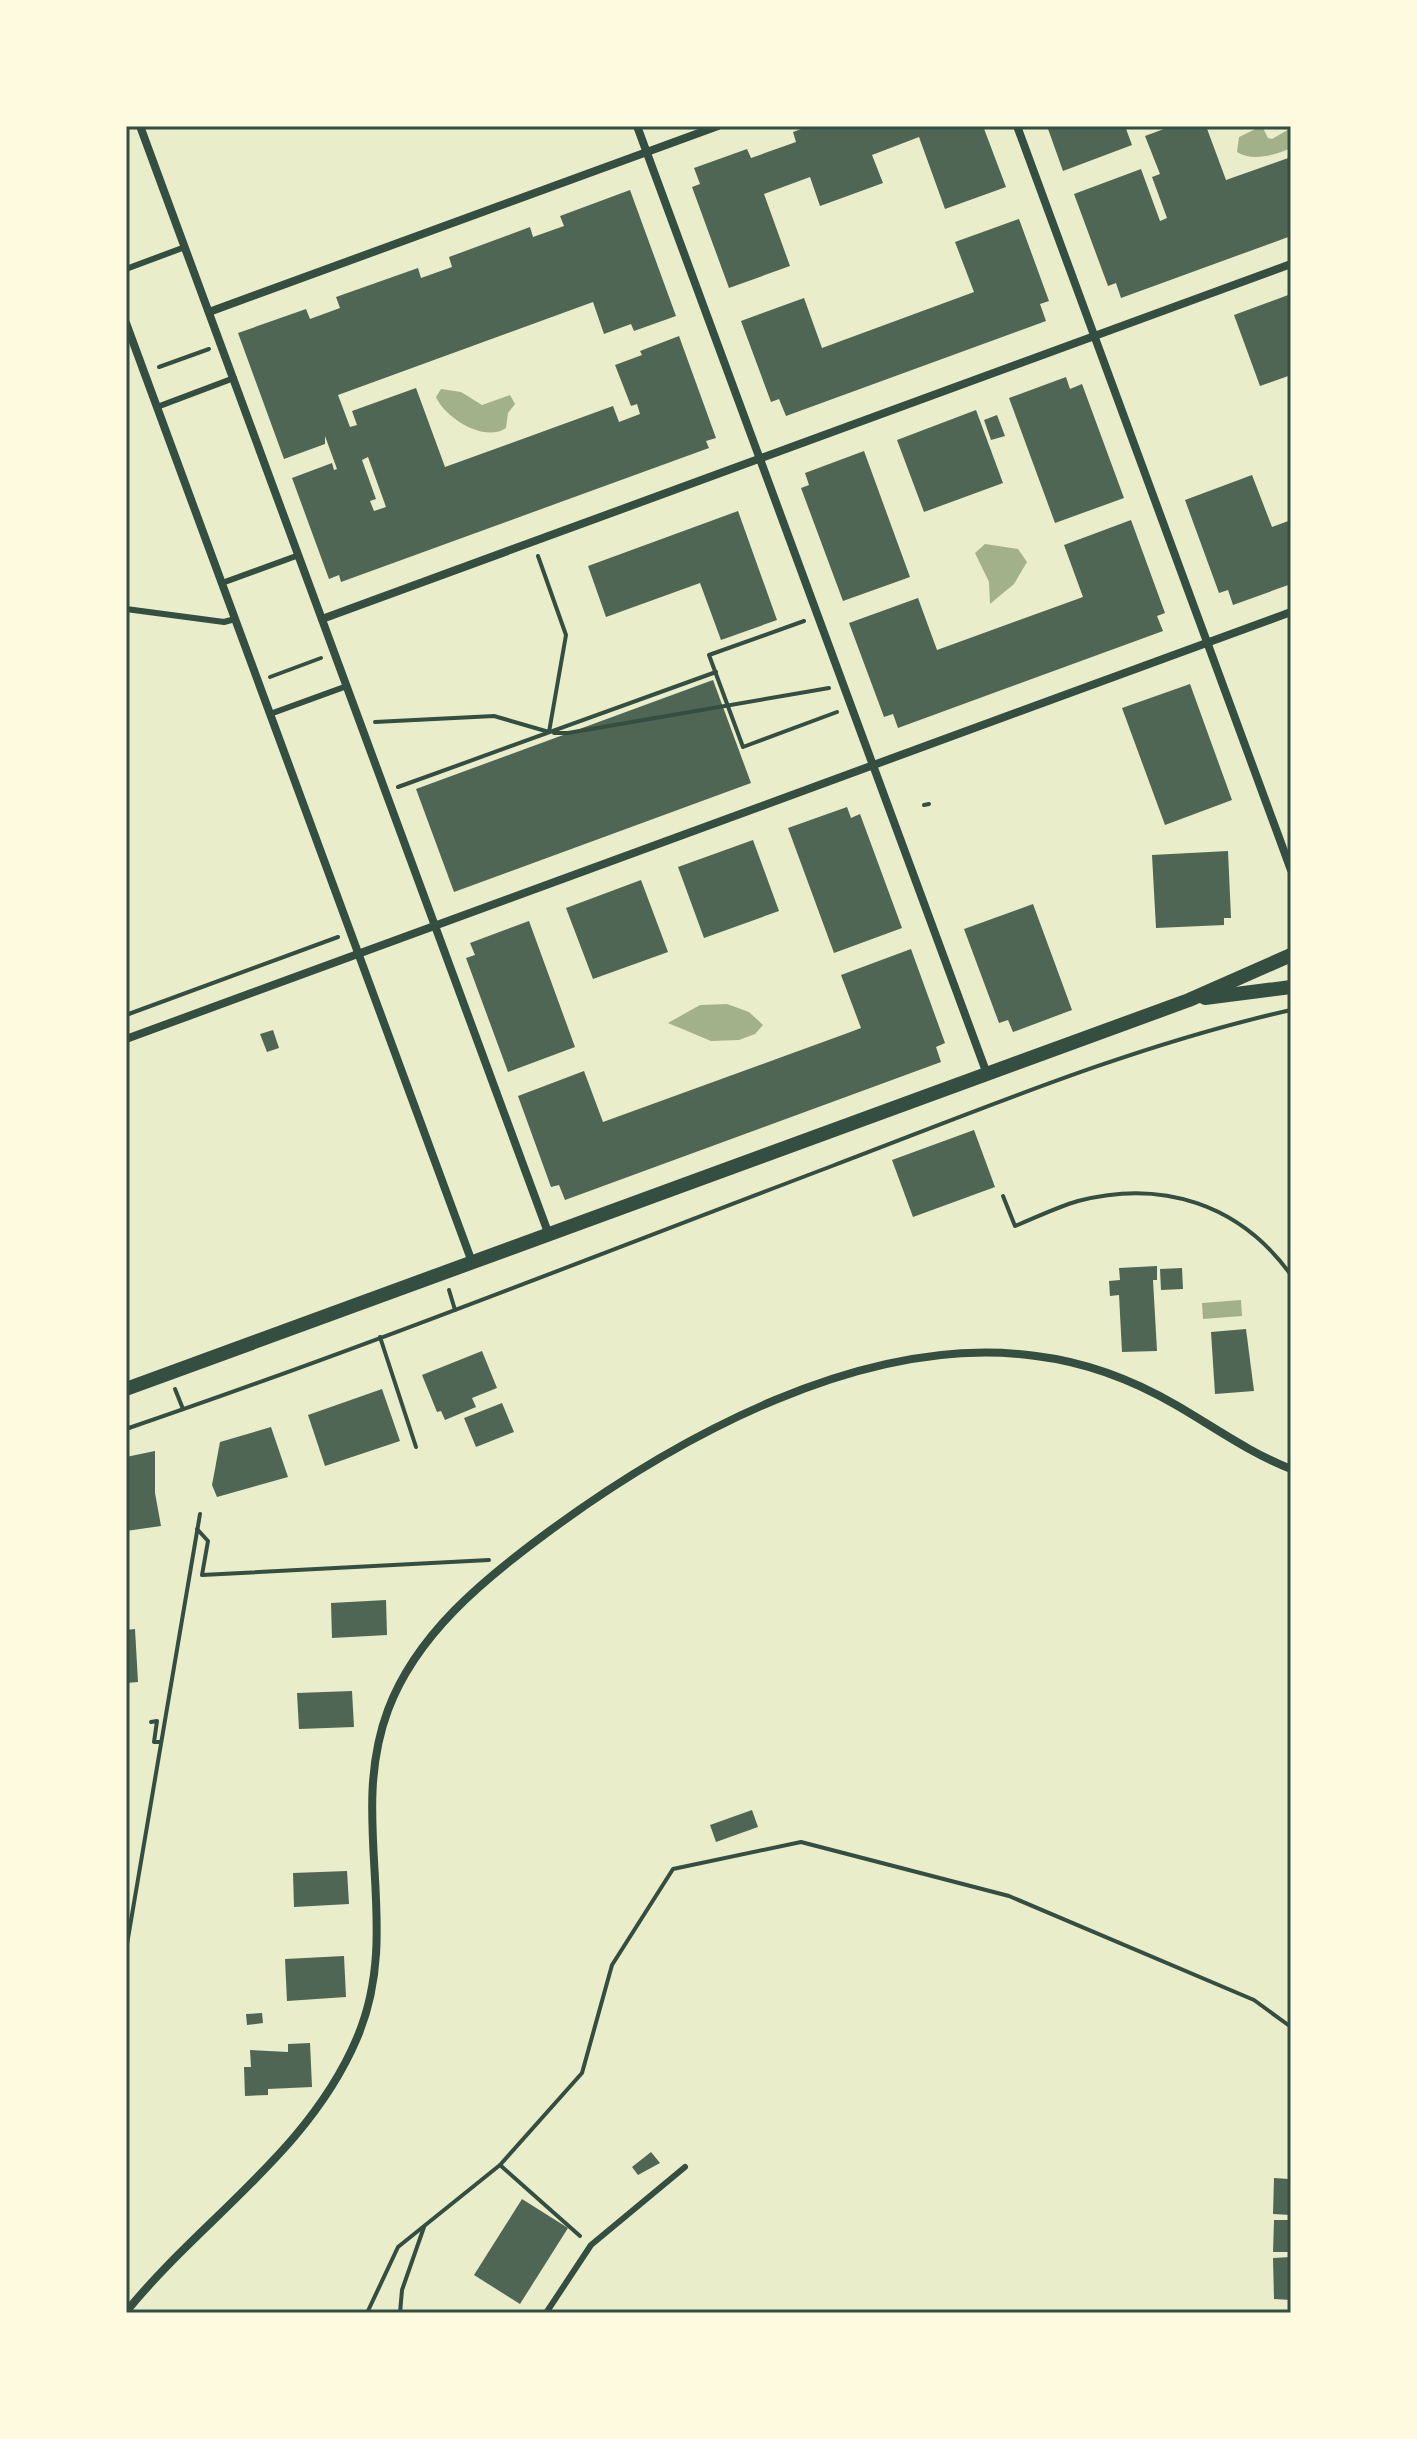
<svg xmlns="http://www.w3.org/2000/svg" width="1417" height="2439" viewBox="0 0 1417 2439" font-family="Karla,sans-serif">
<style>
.water{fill:#a3b18a}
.building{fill:#4f6655;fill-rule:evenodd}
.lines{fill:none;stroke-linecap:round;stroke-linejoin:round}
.path{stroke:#344e41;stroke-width:4}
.service{stroke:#344e41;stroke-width:6}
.minor{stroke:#344e41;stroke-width:8}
.tertiary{stroke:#344e41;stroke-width:14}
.neatline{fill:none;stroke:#344e41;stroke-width:3}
</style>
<rect width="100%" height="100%" fill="#e9edc9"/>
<g class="water">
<path d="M1262 126 1268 138 1272 139 1291 128V148C1276 155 1252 162 1237 152L1239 137Z"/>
<path d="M441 389 461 392 482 405 510 395 515 404 508 413 506 428C485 443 445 418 436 397Z"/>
<path d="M985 544 1018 549 1027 562 1014 584 990 604 989 582 975 553Z"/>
<path d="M727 1004 749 1012 763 1025 755 1034 739 1040 711 1041 668 1023 700 1005Z"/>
<path d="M1241 1300 1242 1316 1203 1319 1202 1303Z"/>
</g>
<g class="building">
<path d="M809 126H983L1006 187 945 209 919 137 872 155 883 183 820 206 810 177 764 194 790 266 729 288 692 187 700 184 694 168 747 149 751 158 796 142 793 132Z"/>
<path d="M1047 126H1125L1132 145 1063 171Z"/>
<path d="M1172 126H1206L1226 180 1291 157V236L1121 298 1116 283 1108 286 1074 194 1141 169 1160 221 1167 218 1152 177 1160 174 1145 136Z"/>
<path d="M630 190 676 316 634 331 631 324 604 334 593 302 338 395 350 427 357 425 352 411 416 388 445 467 613 406 619 422 640 414 637 404 631 406 615 365 642 355 640 351 679 336 716 438 706 441 709 448 341 582 339 575 329 579 292 478 332 463 334 470 337 469 325 436V444L284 459 238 333 306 309 310 319 340 308 336 297 418 268 421 278 452 267 449 257 530 227 533 237 564 226 560 216ZM368 457 386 507 374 511 370 501 376 499 362 460Z"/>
<path d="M1019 219 1049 301 1040 304 1046 321 786 416 779 399 771 402 741 321 804 298 822 348 974 292 955 242Z"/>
<path d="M1291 294V375L1260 386 1234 315Z"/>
<path d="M1066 377 1070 389 1082 384 1124 498 1055 523 1009 398Z"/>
<path d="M976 410 1003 483 924 512 897 440Z"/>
<path d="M997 415 1005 436 991 440 984 420Z"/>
<path d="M864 451 910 577 843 601 801 488 809 485 805 473Z"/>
<path d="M1252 475 1272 527 1291 520V584L1233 605 1228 590 1219 593 1185 500Z"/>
<path d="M738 511 777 620 721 640 700 583 606 617 588 566Z"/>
<path d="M1131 520 1165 613 1157 616 1163 631 898 728 893 714 884 717 849 623 918 598 937 650 1083 597 1064 545Z"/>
<path d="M713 680 751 783 454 892 416 789Z"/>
<path d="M1190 684 1232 800 1165 825 1122 708Z"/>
<path d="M847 807 851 818 860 814 902 928 834 953 788 828Z"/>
<path d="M753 840 779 911 704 938 678 867Z"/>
<path d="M1228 851 1231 918H1224V925L1156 928 1152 855Z"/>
<path d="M641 880 668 952 593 979 566 908Z"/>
<path d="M1033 904 1072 1010 1013 1032 1008 1020 999 1023 964 929Z"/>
<path d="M529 921 575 1047 508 1072 466 958 475 955 470 943Z"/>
<path d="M911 949 945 1043 936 1047 941 1062 565 1200 559 1185 551 1187 518 1096 584 1071 603 1122 845 1034 861 1028 841 975Z"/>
<path d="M273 1030 279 1048 267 1052 260 1034Z"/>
<path d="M974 1130 995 1187 913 1217 892 1160Z"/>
<path d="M1157 1266V1280H1153L1157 1351 1122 1352 1119 1295 1110 1296 1109 1281 1120 1280 1119 1268Z"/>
<path d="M1182 1268 1183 1289 1161 1290 1160 1269Z"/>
<path d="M1246 1329 1254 1391 1215 1394 1211 1332Z"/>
<path d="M482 1351 497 1388 472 1398 476 1407 445 1420 441 1411 437 1412 422 1375Z"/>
<path d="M382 1389 400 1441 325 1466 308 1415Z"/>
<path d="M502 1403 514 1432 476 1447 464 1418Z"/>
<path d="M271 1427 288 1477 217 1497 212 1485 220 1442Z"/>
<path d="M155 1451V1493L161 1526 126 1531V1457Z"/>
<path d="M386 1600 387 1635 332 1638 331 1603Z"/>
<path d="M135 1629 138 1682 126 1683V1630Z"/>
<path d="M352 1691 354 1727 299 1729 297 1693Z"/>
<path d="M752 1810 758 1827 716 1842 710 1825Z"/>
<path d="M347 1871 349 1904 294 1907 293 1873Z"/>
<path d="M344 1956 346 1997 287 2001 285 1959Z"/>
<path d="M262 2013 263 2023 247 2025 246 2014Z"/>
<path d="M310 2043 312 2087 268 2089V2095L245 2096 244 2067H251L250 2050 288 2052V2044Z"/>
<path d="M651 2152 660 2163 638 2175 632 2167Z"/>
<path d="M1274 2178 1289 2179 1291 2215 1273 2214Z"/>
<path d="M522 2199 568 2228 520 2304 474 2275Z"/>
<path d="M1274 2220H1291V2252H1273Z"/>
<path d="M1291 2257V2300L1274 2299 1273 2258Z"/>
</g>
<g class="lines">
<g class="path">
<path d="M159 367 209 349"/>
<path d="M804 621 709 655 743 747 837 712"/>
<path d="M270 677 321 658"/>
<path d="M375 722 494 716 549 732 566 635 538 556"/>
<path d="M554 733H568L829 688"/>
<path d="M398 787 716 672"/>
<path d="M924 805 929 804"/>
<path d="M126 1015 338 937"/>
<path d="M1003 1196 1015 1226C1035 1218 1057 1207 1078 1201 1162 1179 1240 1204 1291 1275"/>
<path d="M449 1290 455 1310"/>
<path d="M380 1337 416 1447"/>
<path d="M175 1389 183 1409"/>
<path d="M126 1429C364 1348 597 1255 832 1166 982 1109 1134 1045 1291 1010"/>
<path d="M197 1529 208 1541 202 1575 489 1560"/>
<path d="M151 1722 157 1721 154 1742H161"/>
<path d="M126 1950 200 1514"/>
<path d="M500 2165 580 2236"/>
<path d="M367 2313 398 2247 500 2165 582 2073 612 1965 673 1869 801 1842 1009 1896 1254 2000 1291 2027"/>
<path d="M400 2313 402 2290 424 2227"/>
</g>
<g class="service">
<path d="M126 269 185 247"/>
<path d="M157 407 234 378"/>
<path d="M222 583 299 555"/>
<path d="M126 609 224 622 235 619"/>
<path d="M270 714 347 686"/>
<path d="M546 2313 591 2245 685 2167"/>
</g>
<g class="minor">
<path d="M140 126 549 1235"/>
<path d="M637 126 987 1074"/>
<path d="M1017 126 1291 870"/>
<path d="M209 312 718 126"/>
<path d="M126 323 472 1262"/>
<path d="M322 619 1291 264"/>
<path d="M126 1039 1291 612"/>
<path d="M126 2312C201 2219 309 2152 357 2038 404 1928 347 1819 388 1710 416 1635 482 1581 544 1535 676 1437 866 1332 1036 1356 1085 1362 1133 1380 1176 1405 1214 1427 1250 1453 1291 1469"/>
</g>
<g class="tertiary">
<path d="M1205 998 1291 987"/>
<path d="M126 1389 1189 1000 1291 955"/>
</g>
</g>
<rect width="1417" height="2439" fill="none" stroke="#fefae0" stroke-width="256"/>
<rect x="128" y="128" width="1161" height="2183" class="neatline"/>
</svg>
